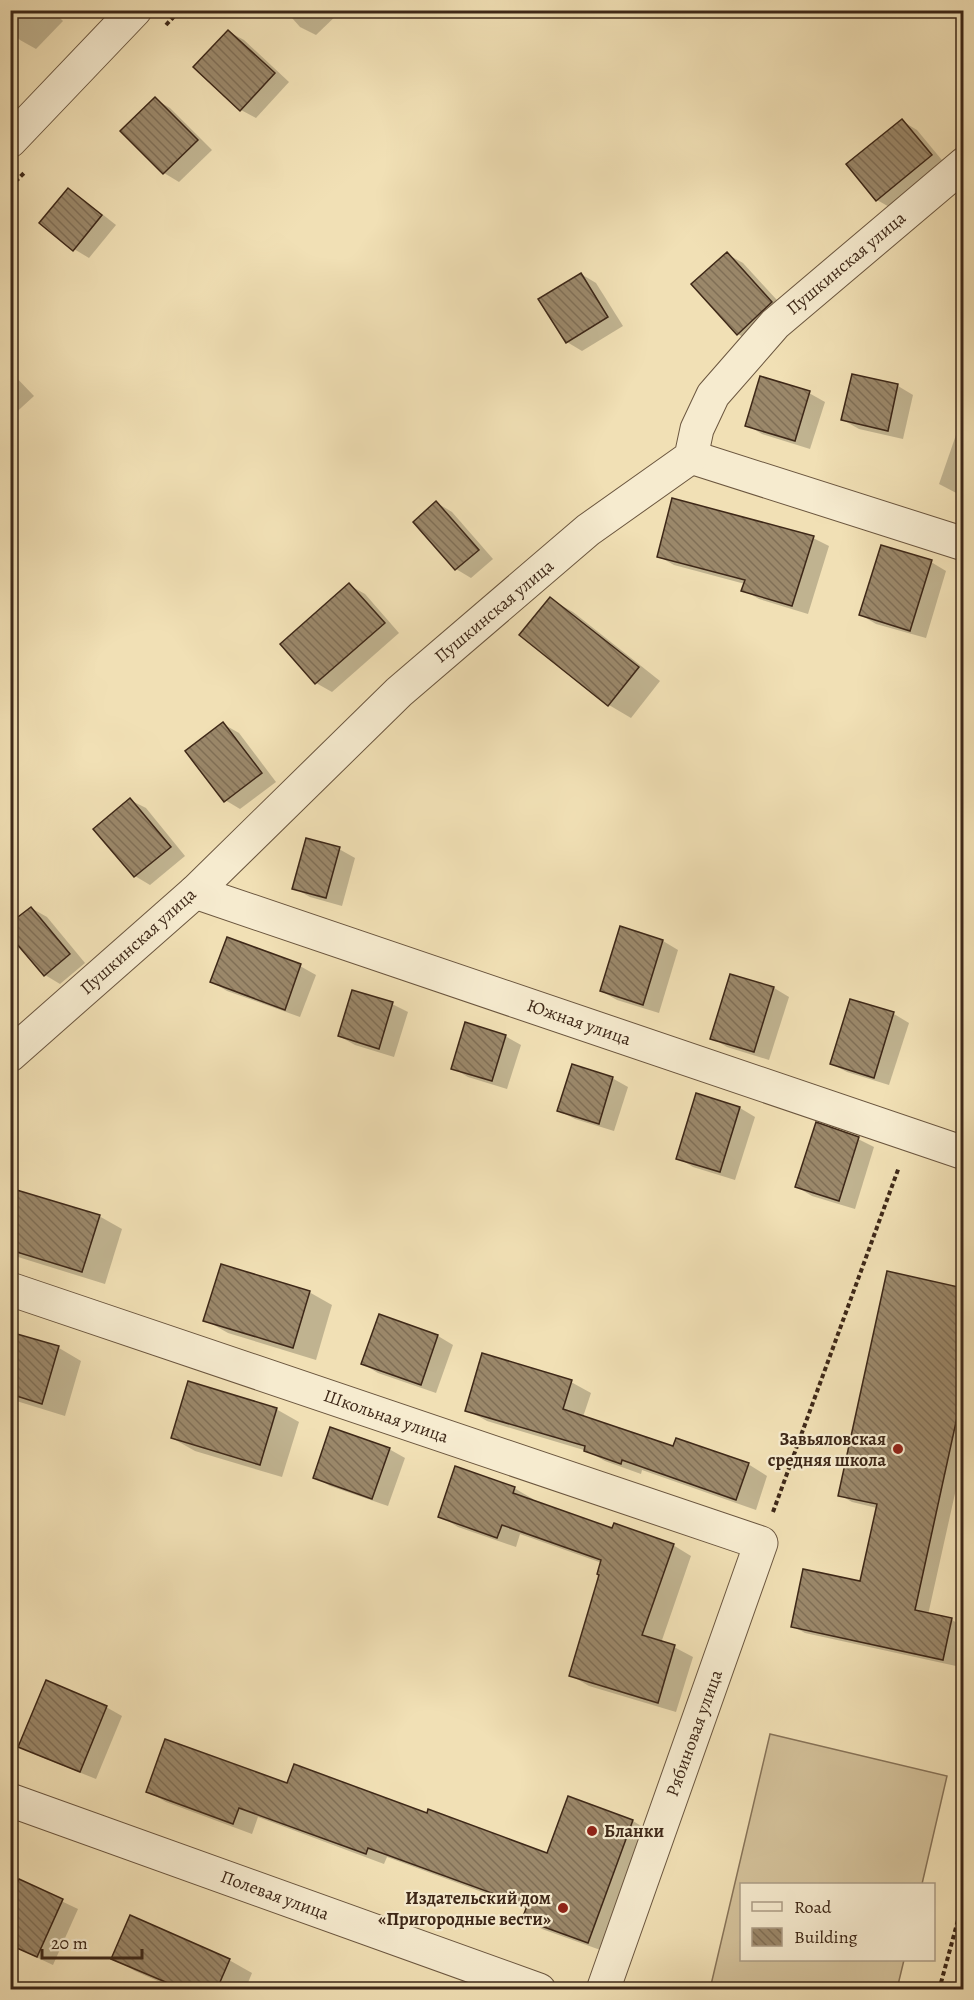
<svg xmlns="http://www.w3.org/2000/svg" width="974" height="2000" viewBox="0 0 974 2000" font-family="Alegreya,serif">
<style>
.garden{fill:#d3c19a;stroke:#887459;stroke-width:1.5}
.shadow{fill:#0003}
.building{fill:url(#building-back-hatch);stroke:#3e2818;stroke-width:1.5}
.lines{fill:none;stroke-linecap:round;stroke-linejoin:round}
.minor-casing{stroke:#6b563f;stroke-width:35}
.path{stroke:#3e2818;stroke-width:4;stroke-dasharray:4.5 3;stroke-linecap:butt}
.minor{stroke:#f6ebcf;stroke-width:33}
.poi-dot{fill:#8f2418;stroke:#f6ebcf;stroke-width:2}
.labels{text-anchor:middle;stroke-width:4.5;stroke-linejoin:round;paint-order:stroke}
.street-label{font-size:18px;fill:#3e2818;stroke:#f6ebcf}
.poi-label{font-size:18px;font-weight:bold;fill:#3e2818;stroke:#f6ebcf;text-anchor:end}
</style>
<defs>
<pattern id="building-back-hatch" width="6" height="6" patternUnits="userSpaceOnUse" patternTransform="scale(1.5)"><rect width="6" height="6" fill="#9b886a"/><path d="M-1 5l2 2M0 0l6 6M5-1l2 2" fill="none" stroke="#806f56"/></pattern>
</defs>
<rect width="100%" height="100%" fill="#f1e0b5"/>
<filter id="stains"><feTurbulence type="fractalNoise" baseFrequency=".00333" numOctaves="4"/><feColorMatrix values="0 0 0 0 .2 0 0 0 0 .09 0 0 0 0 .02 0 0 0 .5 -.17"/></filter>
<radialGradient id="worn" r=".72"><stop offset=".6" stop-color="#630" stop-opacity="0"/><stop offset="1" stop-color="#630" stop-opacity=".3"/></radialGradient>
<path class="garden" d="M770 1734 947 1776 922 1884H742V1960H904L897 1989H710Z"/>
<g class="shadow">
<path d="M10 10H52L63 21 36 49 20 40 10 30Z"/>
<path d="M285 10H342L316 35 300 27Z"/>
<path d="M229 32 244 40 289 82 256 118 241 110Z"/>
<path d="M155 99 170 108 212 150 179 182 164 173 122 131Z"/>
<path d="M902 121 917 130 946 165 893 209 877 200Z"/>
<path d="M68 190 83 199 116 225 89 258 74 249Z"/>
<path d="M727 254 743 263 787 311 753 343 738 334Z"/>
<path d="M581 274 596 283 623 326 582 351 567 342Z"/>
<path d="M10 371 34 396 10 418Z"/>
<path d="M853 375 898 386 913 395 903 439 859 429 843 420Z"/>
<path d="M809 393 825 402 810 449 762 434 747 425Z"/>
<path d="M956 435 964 437V497L939 484Z"/>
<path d="M437 503 452 512 493 559 471 578 456 569Z"/>
<path d="M813 538 829 546 808 614 759 599 743 590 745 584 674 565 658 556Z"/>
<path d="M931 562 946 571 926 638 876 624 861 615Z"/>
<path d="M349 585 365 594 399 633 332 692 316 683 282 644Z"/>
<path d="M550 599 573 612 660 681 631 718 609 705Z"/>
<path d="M223 724 239 733 276 782 240 809 225 800Z"/>
<path d="M130 800 146 808 185 856 150 885 135 876Z"/>
<path d="M339 849 355 858 342 906 310 897 294 888Z"/>
<path d="M31 908 47 917 85 963 60 984 45 975Z"/>
<path d="M621 928 663 941 678 950 659 1013 617 1000 601 991Z"/>
<path d="M228 939 300 966 316 975 300 1017 227 991 212 982Z"/>
<path d="M731 975 774 988 789 997 769 1060 727 1047 712 1038Z"/>
<path d="M851 1001 894 1014 909 1023 889 1085 847 1072 832 1064Z"/>
<path d="M392 1004 408 1012 394 1057 355 1045 339 1036Z"/>
<path d="M505 1036 521 1045 507 1089 468 1077 453 1068Z"/>
<path d="M612 1078 628 1087 614 1131 575 1119 559 1111Z"/>
<path d="M697 1095 740 1108 755 1117 735 1180 693 1167 678 1158Z"/>
<path d="M858 1139 874 1147 855 1209 812 1196 797 1187Z"/>
<path d="M10 1192 99 1216 122 1229 105 1284 18 1257 10 1253Z"/>
<path d="M888 1273 964 1289V1453L928 1615 952 1620 964 1627 956 1666 805 1633 792 1626 861 1583 877 1508 852 1502 840 1495Z"/>
<path d="M309 1292 332 1305 316 1360 228 1333 205 1320Z"/>
<path d="M10 1333 59 1348 81 1361 65 1416 10 1399Z"/>
<path d="M438 1336 453 1345 436 1393 378 1373 363 1364Z"/>
<path d="M571 1382 591 1393 583 1417 674 1448 748 1464 767 1476 756 1510 642 1470 641 1474 605 1461 587 1451 487 1421 467 1410Z"/>
<path d="M276 1409 299 1422 282 1477 195 1451 172 1438Z"/>
<path d="M389 1449 405 1458 388 1506 330 1486 315 1477Z"/>
<path d="M514 1488 533 1499 532 1502 613 1530 673 1545 691 1556 661 1643 674 1647 693 1657 676 1712 589 1686 570 1675 601 1575 602 1563 520 1534 516 1547 458 1527 440 1516Z"/>
<path d="M106 1707 122 1716 96 1779 36 1755 20 1746Z"/>
<path d="M288 1785 428 1815 547 1855 633 1821 651 1832 606 1952 542 1929 524 1918 528 1909 387 1857 384 1864 258 1817 252 1834 166 1802 147 1791Z"/>
<path d="M19 1881 78 1909 53 1965 10 1945Z"/>
<path d="M113 1958 229 1960 252 1973 245 1990H178L135 1971Z"/>
</g>
<g class="building">
<path d="M228 30 275 73 240 111 193 67Z"/>
<path d="M155 97 198 140 163 174 120 131Z"/>
<path d="M902 119 932 155 876 201 846 164Z"/>
<path d="M68 188 102 215 73 251 39 223Z"/>
<path d="M727 252 772 302 737 335 691 284Z"/>
<path d="M581 273 608 317 566 343 538 299Z"/>
<path d="M852 374 898 384 888 431 841 420Z"/>
<path d="M760 376 810 391 795 441 745 426Z"/>
<path d="M672 498 814 536 792 606 741 591 745 580 657 557Z"/>
<path d="M436 501 479 550 455 570 413 522Z"/>
<path d="M881 545 932 560 910 631 859 615Z"/>
<path d="M349 583 385 623 315 684 280 644Z"/>
<path d="M550 597 639 667 608 706 519 635Z"/>
<path d="M223 722 262 773 224 802 185 751Z"/>
<path d="M130 798 171 847 134 877 93 829Z"/>
<path d="M306 838 340 847 326 898 292 889Z"/>
<path d="M31 907 70 954 44 976 10 936V923Z"/>
<path d="M620 926 663 940 643 1005 600 991Z"/>
<path d="M227 937 301 964 285 1010 210 982Z"/>
<path d="M730 974 774 987 754 1052 710 1039Z"/>
<path d="M352 990 393 1002 379 1049 338 1036Z"/>
<path d="M850 999 894 1012 874 1078 830 1064Z"/>
<path d="M465 1022 506 1035 492 1081 451 1069Z"/>
<path d="M572 1064 613 1077 599 1124 557 1111Z"/>
<path d="M696 1093 740 1107 720 1172 676 1159Z"/>
<path d="M816 1122 859 1137 839 1201 795 1187Z"/>
<path d="M10 1188 100 1215 82 1272 10 1250Z"/>
<path d="M221 1264 310 1291 293 1348 203 1321Z"/>
<path d="M887 1271 963 1288V1390L915 1610 952 1618 943 1660 791 1627 803 1569 860 1581 877 1504 838 1496Z"/>
<path d="M379 1314 438 1335 421 1385 361 1364Z"/>
<path d="M10 1332 59 1346 42 1404 10 1394Z"/>
<path d="M482 1353 572 1380 563 1409 673 1446 676 1438 749 1463 736 1500 622 1460 621 1464 584 1451 585 1446 465 1411Z"/>
<path d="M188 1381 277 1408 260 1465 171 1438Z"/>
<path d="M330 1427 390 1448 372 1499 313 1478Z"/>
<path d="M455 1466 515 1487 513 1493 612 1528 614 1523 674 1544 642 1635 675 1645 658 1703 569 1676 599 1575 597 1574 601 1560 502 1525 497 1538 438 1517Z"/>
<path d="M46 1680 107 1706 80 1772 18 1747Z"/>
<path d="M165 1739 287 1783 294 1764 427 1813 428 1809 547 1853 568 1796 633 1820 588 1943 522 1919 527 1906 368 1848 366 1854 239 1808 233 1824 146 1792Z"/>
<path d="M19 1879 63 1899 37 1957 10 1945V1896Z"/>
<path d="M130 1915 230 1959 217 1989H182L111 1959Z"/>
</g>
<g class="lines">
<g class="minor-casing">
<g id="minor">
<path d="M10 141 135 10"/>
<path d="M691 457 964 544"/>
<path d="M195 892 964 1153"/>
<path d="M10 1055 195 892 399 692 588 530 691 457 697 429 713 395 775 324 964 164"/>
<path d="M10 1289 761 1543 603 1990"/>
<path d="M10 1800 539 1990"/>
</g>
</g>
<g class="path">
<path d="M166 25 180 10"/>
<path d="M10 187 24 173"/>
<path d="M773 1512 899 1167"/>
<path d="M939 1990 964 1898"/>
</g>
<use href="#minor" class="minor"/>
</g>
<g class="poi-dot">
<circle cx="898" cy="1449" r="6"/>
<circle cx="592" cy="1831" r="6"/>
<circle cx="563" cy="1908" r="6"/>
</g>
<g class="labels">
<g class="street-label">
<text transform="translate(846 263) rotate(-40)" y="6">Пушкинская улица</text>
<text transform="translate(494 611) rotate(-40)" y="6">Пушкинская улица</text>
<text transform="translate(138 941) rotate(-42)" y="6">Пушкинская улица</text>
<text transform="translate(579 1022) rotate(19)" y="6">Южная улица</text>
<text transform="translate(386 1416) rotate(19)" y="6">Школьная улица</text>
<text transform="translate(694 1733) rotate(-70)" y="6">Рябиновая улица</text>
<text transform="translate(275 1895) rotate(20)" y="6">Полевая улица</text>
</g>
<g class="poi-label">
<text x="886" y="1445">Завьяловская<tspan x="886" dy="21">средняя школа</tspan></text>
<text x="604" y="1837" text-anchor="start">Бланки</text>
<text x="551" y="1904">Издательский дом<tspan x="551" dy="21">«Пригородные вести»</tspan></text>
</g>
</g>
<rect width="974" height="2000" fill="none" stroke="#f1e0b5" stroke-width="36"/>
<rect x="12" y="12" width="950" height="1976" fill="none" stroke="#3e2818" stroke-width="3"/>
<rect x="18" y="18" width="938" height="1964" fill="none" stroke="#3e2818" stroke-width="1.5"/>
<rect x="740" y="1883" width="195" height="78" fill="#f6ebcf" stroke="#ac9d86" stroke-width="1.5"/>
<rect x="752" y="1902" width="30" height="9" fill="#f6ebcf" stroke="#ac9d86" stroke-width="1.5"/>
<text x="794" y="1913" font-size="18" fill="#3e2818">Road</text>
<rect x="752" y="1928" width="30" height="18" fill="url(#building-back-hatch)" stroke="#ac9d86" stroke-width="1.5"/>
<text x="794" y="1943" font-size="18" fill="#3e2818">Building</text>
<path d="M42 1949v9h100v-9" fill="none" stroke="#3e2818" stroke-width="3"/>
<text x="51" y="1949" font-size="18" fill="#3e2818" stroke="#f6ebcf" stroke-width="4.5" paint-order="stroke">20 m</text>
<rect width="100%" height="100%" filter="url(#stains)"/>
<rect width="100%" height="100%" fill="url(#worn)"/>
</svg>
